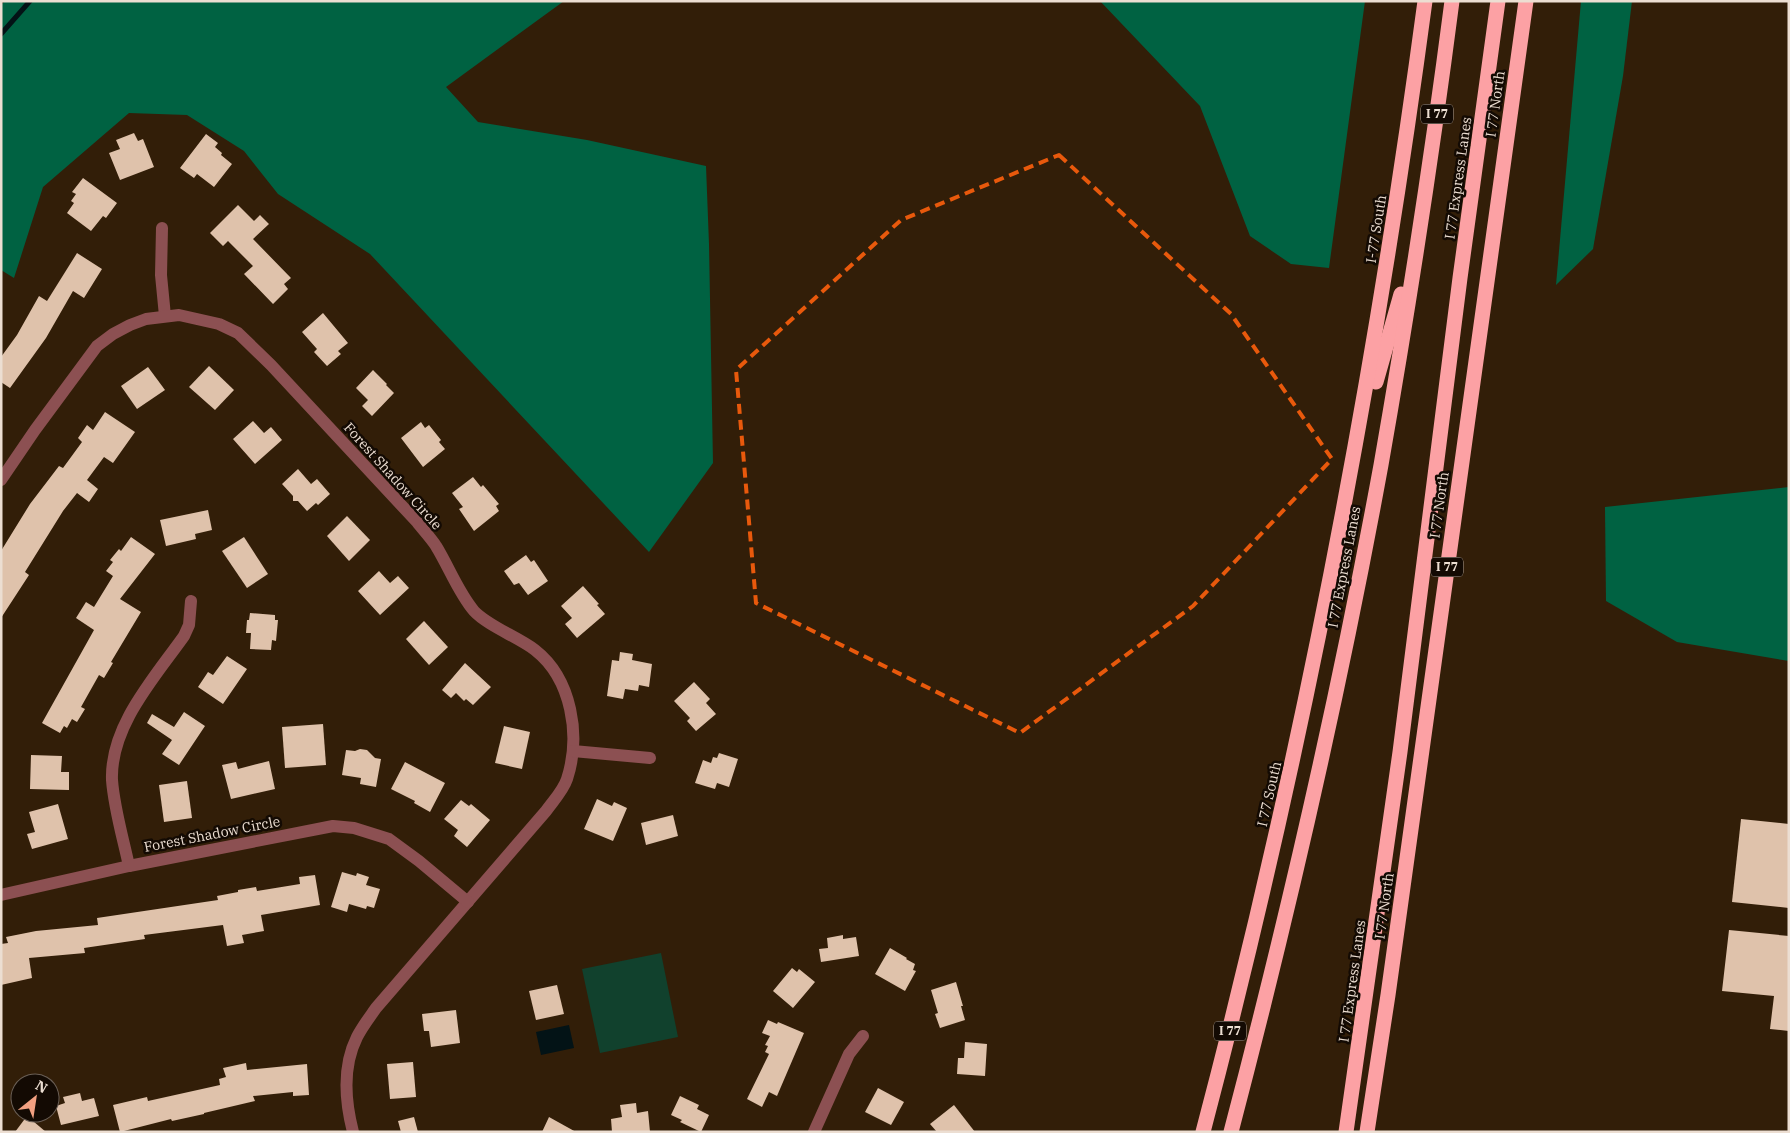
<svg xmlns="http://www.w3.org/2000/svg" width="1790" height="1133" viewBox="0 0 1790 1133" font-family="'IBM Plex Serif',serif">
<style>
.green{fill:#11412d}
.forest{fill:#006242}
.water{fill:#031316}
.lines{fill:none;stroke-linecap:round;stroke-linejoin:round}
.stream{stroke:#031316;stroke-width:5}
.building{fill:#dfc2ab}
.minor{stroke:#8c5052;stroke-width:12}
.motorway{stroke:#fca1a4;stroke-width:15}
.marked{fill:none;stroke:#e8590c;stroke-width:4;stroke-dasharray:10 6;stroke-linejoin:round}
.labels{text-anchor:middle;stroke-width:5;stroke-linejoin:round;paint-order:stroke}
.shield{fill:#130a03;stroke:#ab9e94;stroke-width:1}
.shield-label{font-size:12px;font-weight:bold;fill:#ecded2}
.street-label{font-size:14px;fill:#ecded2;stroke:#130a03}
</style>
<rect width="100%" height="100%" fill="#321e08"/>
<path class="green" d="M661 953 678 1037 600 1053 582 969Z"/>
<g class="forest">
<path d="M5 1H564L446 87 478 122 587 140 706 166 709 244 713 463 649 552 370 254 278 194 244 151 187 115 129 113 43 187 14 278 1 270V5Z"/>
<path d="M1100 1H1365L1329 268 1291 264 1250 236 1200 106Z"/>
<path d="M1581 1H1632L1623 76 1593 249 1556 285Z"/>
<path d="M1789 487V661L1677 642 1606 601 1605 507Z"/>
</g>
<path class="water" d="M569 1025 574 1048 541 1055 536 1032Z"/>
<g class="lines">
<path class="stream" d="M1 34 30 1"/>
</g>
<g class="building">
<path d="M134 133 138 141 143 139 154 167 120 180 109 153 120 149 116 140Z"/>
<path d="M206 134 218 143 215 147 222 153 221 155 232 164 214 187 197 174 194 178 180 168Z"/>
<path d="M83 178 117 203 106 218 103 216 91 231 67 213 74 203 71 201 76 194 72 192Z"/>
<path d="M238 205 254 221 260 215 269 224 253 239 291 278 284 284 288 289 273 304 244 274 253 266 228 241 223 246 210 233Z"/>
<path d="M77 253 102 269 84 298 73 291 46 338 10 388 1 382V357L17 335 39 296 47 301Z"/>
<path d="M323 313 348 343 338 351 341 354 327 366 314 352 317 349 302 332Z"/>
<path d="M209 366 234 390 215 410 189 387Z"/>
<path d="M148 367 165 390 137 409 121 386Z"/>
<path d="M373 370 387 384 386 385 394 393 372 416 362 406 368 400 356 388Z"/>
<path d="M105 412 135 432 113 463 104 457 87 480 98 489 89 502 77 493 63 511 25 572 29 575 1 618V551L30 504 59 466 63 468 82 442 78 438 87 425 93 430Z"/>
<path d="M253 421 264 433 271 427 282 440 255 464 233 439Z"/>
<path d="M421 422 425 428 429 425 441 440 439 442 445 449 423 467 401 438Z"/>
<path d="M298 469 311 484 317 479 330 494 318 505 316 503 307 511 298 501H293V496L282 484Z"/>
<path d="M473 477 481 487 483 485 499 504 496 506 499 511 474 531 459 509 463 507 452 493Z"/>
<path d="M208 510 212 530 195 534 196 539 166 546 160 520Z"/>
<path d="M347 516 370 540 349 561 327 536Z"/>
<path d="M131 537 155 554 120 599 141 612 111 662 113 663 104 678 99 675 81 707 85 709 77 722 72 719 67 728 64 726 60 733 42 723 94 630 76 618 86 602 94 607 113 576 106 571 113 562 110 560 119 549 121 551Z"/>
<path d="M244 537 268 574 247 588 222 551Z"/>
<path d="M526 555 531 562 534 560 548 581 528 595 519 583 514 585 504 571Z"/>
<path d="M379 571 390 583 398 576 409 588 380 615 358 591Z"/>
<path d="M583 586 599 604 597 605 605 614 577 638 565 624 572 618 561 606Z"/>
<path d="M250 613 275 615V620H278L276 641 272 640 271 650 250 649 251 633H246L247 620H249Z"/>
<path d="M424 621 448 647 429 665 406 639Z"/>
<path d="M620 652 633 654 632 660 652 664 649 687 639 685 638 691 625 689 623 699 607 696 612 660 619 661Z"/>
<path d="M227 656 247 669 223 704 198 687 208 672 213 675Z"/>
<path d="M465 663 491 687 473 705 466 699 464 701 456 693 451 698 442 690Z"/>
<path d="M694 682 710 699 706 703 716 714 696 731 687 721 690 718 674 701Z"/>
<path d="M184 712 205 726 179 765 162 754 172 740 147 723 152 714 174 727Z"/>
<path d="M323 724 326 765 285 768 282 727Z"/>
<path d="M504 726 530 732 522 769 495 763Z"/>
<path d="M360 749 367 750 375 758 381 759 376 787 360 784 361 778 342 775 346 750 355 751Z"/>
<path d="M719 753 738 759 729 787 717 783 715 789 695 783 703 760 711 763 713 757 717 758Z"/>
<path d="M31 755 62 756 61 772H69V790L30 789Z"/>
<path d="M269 761 275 789 231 799 222 765 236 762 238 769Z"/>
<path d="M405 762 445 783 430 812 414 803 415 801 391 789Z"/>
<path d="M187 781 192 818 164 822 159 785Z"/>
<path d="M597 799 612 806 614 802 627 808 613 841 584 829Z"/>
<path d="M461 800 469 806 471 804 490 820 467 847 454 836 458 830 444 819Z"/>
<path d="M58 804 68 839 32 849 27 834 35 832 29 812Z"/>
<path d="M673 815 678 836 646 845 641 823Z"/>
<path d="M1741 819 1789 824V908L1732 902Z"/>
<path d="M342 872 356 876 357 873 369 877 366 885 380 889 374 908 367 906 366 909 349 904 347 912 331 907Z"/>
<path d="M315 875 320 905 261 915 264 931 242 935 244 943 227 946 223 925 144 935 145 939 84 948 85 953 29 958 32 978 1 985V944L8 943 6 937 36 931 98 925 97 918 218 900 217 896 238 892V890L256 887 257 891 300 884 299 877Z"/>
<path d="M1729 930 1789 936V1031L1770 1029 1774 996 1722 991Z"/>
<path d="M843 935V939L856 937 859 956 821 962 819 949 828 948 827 938Z"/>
<path d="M890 948 907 958 906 959 915 964 913 970 916 971 905 991 875 974Z"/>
<path d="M792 968 797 972 799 969 815 982 793 1008 773 991Z"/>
<path d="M956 982 963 1006H961L965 1020 940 1028 935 1014 938 1013 931 990Z"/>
<path d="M557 985 564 1014 536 1020 529 991Z"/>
<path d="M456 1010 460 1043 431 1047 429 1031H424L422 1014Z"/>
<path d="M768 1020 777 1024 778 1022 804 1033 777 1096 769 1092 762 1107 747 1099 769 1054 765 1052 768 1046 765 1045 770 1036 762 1033Z"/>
<path d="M965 1042 987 1044 985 1076 957 1074 958 1058H964Z"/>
<path d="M413 1062 416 1097 390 1099 387 1064Z"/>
<path d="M246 1063 247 1070 307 1064 309 1095 293 1096V1092L253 1096 255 1101 204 1113V1114L172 1121 171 1119 120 1132 113 1105 147 1097 148 1101 220 1085 219 1079 226 1077 223 1068Z"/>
<path d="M878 1088 904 1102 891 1125 865 1112Z"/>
<path d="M80 1093 82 1101 94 1098 99 1116 61 1125 56 1106 65 1103 63 1097Z"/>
<path d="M680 1096 699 1105 697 1109 709 1115 701 1132 680 1122 682 1120 671 1115Z"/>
<path d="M636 1103 637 1113 648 1111 650 1132H612L611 1119 622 1117 620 1105Z"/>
<path d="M954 1105 975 1132H937L930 1124Z"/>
<path d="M27 1116 46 1132H15Z"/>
<path d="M414 1117 418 1132H401L398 1121Z"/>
<path d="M549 1117 576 1132H542Z"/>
</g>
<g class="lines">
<g class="minor">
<path d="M162 228 161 275 165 316"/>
<path d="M1 480 35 430 97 346 113 334 130 325 146 319 179 315 219 324 238 333 271 365 417 522C423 530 430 537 436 546 449 567 458 592 474 611 488 626 518 637 535 650 572 679 581 736 567 779 563 791 553 801 546 811L376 1008C369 1018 362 1027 357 1037 342 1067 345 1101 353 1132"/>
<path d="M573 751 650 758"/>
<path d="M129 866C123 838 114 808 112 780 110 726 155 677 184 636L189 625 191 601"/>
<path d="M1 895 129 866 333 826 354 828 389 839 419 861 468 902"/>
<path d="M814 1132 849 1054 863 1036"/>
</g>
<g class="motorway">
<path d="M1376 382 1401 294"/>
<path d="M1203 1132C1301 760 1374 383 1425 1"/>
<path d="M1231 1132C1289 911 1340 689 1381 465 1408 311 1432 156 1452 1"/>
<path d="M1346 1132 1400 752 1460 278 1498 1"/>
<path d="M1367 1132 1388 995 1526 1"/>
</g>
</g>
<path class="marked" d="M1059 155 1231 314 1332 459 1193 606 1020 733 756 603 736 370 901 220Z"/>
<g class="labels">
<g class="shield">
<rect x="1421" y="104.5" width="32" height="19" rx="4"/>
<rect x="1431" y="557.5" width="32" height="19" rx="4"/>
<rect x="1214" y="1021.5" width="32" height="19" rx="4"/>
</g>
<g class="shield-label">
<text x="1437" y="118">I 77</text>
<text x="1447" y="571">I 77</text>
<text x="1230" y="1035">I 77</text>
</g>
<g class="street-label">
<text transform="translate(1495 104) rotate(-82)" y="5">I 77 North</text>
<text transform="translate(1458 178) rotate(-82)" y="5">I 77 Express Lanes</text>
<text transform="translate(1376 229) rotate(-81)" y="5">I-77 South</text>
<text transform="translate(393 476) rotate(48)" y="5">Forest Shadow Circle</text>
<text transform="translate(1439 505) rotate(-82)" y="5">I 77 North</text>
<text transform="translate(1344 567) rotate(-79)" y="5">I 77 Express Lanes</text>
<text transform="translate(1269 794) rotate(-77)" y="5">I 77 South</text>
<text transform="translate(212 834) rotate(-11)" y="5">Forest Shadow Circle</text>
<text transform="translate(1384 906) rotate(-82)" y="5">I 77 North</text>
<text transform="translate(1352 981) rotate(-82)" y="5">I 77 Express Lanes</text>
</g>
</g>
<rect width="1790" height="1133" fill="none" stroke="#ecded2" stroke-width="5"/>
<g transform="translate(35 1098) rotate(30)"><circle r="24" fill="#130a03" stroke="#6a5f56"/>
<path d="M0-4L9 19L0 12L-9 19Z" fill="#f2a081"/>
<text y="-8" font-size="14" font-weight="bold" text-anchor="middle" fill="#ecded2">N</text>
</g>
</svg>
